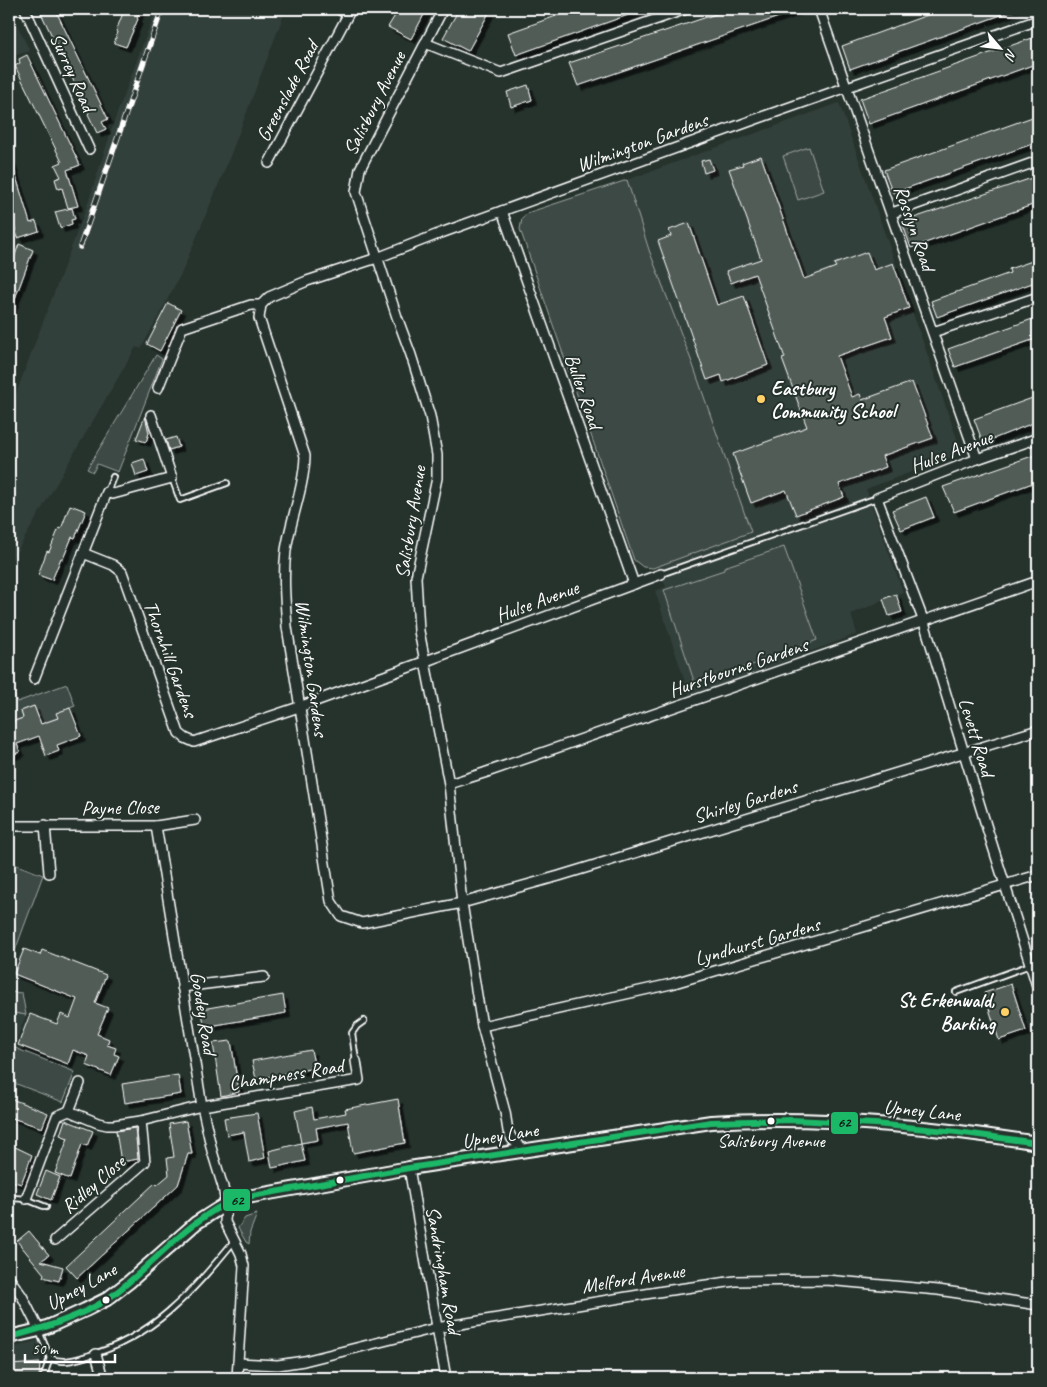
<svg xmlns="http://www.w3.org/2000/svg" width="1047" height="1387" viewBox="0 0 1047 1387" font-family="Caveat,sans-serif">
<style>
.built{fill:#333f3a}
.green{fill:#3e4944;stroke:#9ea4a2}
.building{fill:#515c57;stroke:#fff;filter:url(#shadow)}
.lines{fill:none;stroke-linecap:round;stroke-linejoin:round}
.lane-casing{stroke:#fff;stroke-width:8}
.street-casing{stroke:#fff;stroke-width:12}
.secondary-casing{stroke:#fff;stroke-width:16}
.lane{stroke:#26332d;stroke-width:4.5}
.street{stroke:#26332d;stroke-width:9}
.secondary{stroke:#26332d;stroke-width:12}
.rail-casing{stroke:#fff;stroke-width:5.5}
.rail{stroke:#26332d;stroke-width:4;stroke-dasharray:11;stroke-linecap:butt}
.bus-1-casing{stroke:#26332d;stroke-width:10}
.bus-1{stroke:#1ab867;stroke-width:6}
.poi-dot{fill:#ffd166;stroke:#26332d;stroke-width:2}
.bus-dot{fill:#fff;stroke:#26332d;stroke-width:2}
.labels{text-anchor:middle;stroke-width:4;stroke-linejoin:round;paint-order:stroke}
.bus-label{font-size:19px;fill:#fff;stroke:#26332d}
.street-label{font-size:20px;fill:#fff;stroke:#26332d}
.poi-label{font-size:20px;font-weight:bold;fill:#fff;stroke:#26332d;text-anchor:start}
.line-badge{stroke:#26332d;stroke-width:2}
.pale-badge-label{font-size:14px;text-anchor:middle;font-weight:bold;fill:#111}
</style>
<defs>
<filter id="shadow"><feDropShadow dx="4.5" dy="4.5" stdDeviation="0" flood-color="#0009"/></filter>
</defs>
<rect width="100%" height="100%" fill="#26332d"/>
<filter id="ink" filterUnits="userSpaceOnUse"><feTurbulence type="fractalNoise" baseFrequency=".02" numOctaves="2"/><feDisplacementMap in="SourceGraphic" scale="10" xChannelSelector="R" yChannelSelector="G"/><feConvolveMatrix kernelMatrix="1 2 1 2 8 2 1 2 1" color-interpolation-filters="sRGB"/></filter>
<g filter="url(#ink)">
<g class="built">
<path d="M9 9 30 51 9 57Z"/>
<path d="M156 9H286L227 164 182 272 141 349 136 347 9 565V412L88 203 115 119Z"/>
<path d="M839 103 962 453 866 489 903 592 883 599 873 605 851 614 857 634 690 697 655 591 666 587 658 567 653 568 643 567 634 560 520 229 522 219 527 213 627 180Z"/>
<path d="M9 992 22 993 26 1015 9 1060Z"/>
<path d="M40 1340 41 1378H9V1349Z"/>
</g>
<g class="green">
<path d="M809 147 824 191 798 200 783 156Z"/>
<path d="M627 180 649 250 693 365 751 532 653 568 643 567 634 560 520 229 522 219 527 213Z"/>
<path d="M156 355 162 359 118 472 97 464 93 472 87 469Z"/>
<path d="M784 547 817 640 755 664 695 684 664 590 724 570V567Z"/>
<path d="M67 684 75 706 57 713 58 718 41 724 34 706 21 711 23 718 9 723V688L11 687 17 702Z"/>
<path d="M9 862 43 875 9 967Z"/>
<path d="M9 992 22 993 26 1015 9 1012V1013Z"/>
<path d="M15 1048 75 1072 63 1102 9 1081V1065Z"/>
<path d="M257 1214 250 1232 249 1244 246 1242 238 1228 245 1218Z"/>
</g>
<g class="building">
<path d="M39 9H55L108 119 102 122 106 129 97 133 88 114 89 113Z"/>
<path d="M126 9H140L137 18 138 19 126 47 114 43 118 32 116 31 123 13 125 14Z"/>
<path d="M399 9H427L411 39 388 27Z"/>
<path d="M459 9H491L468 51 443 38Z"/>
<path d="M576 9H642V10L516 55 508 33Z"/>
<path d="M731 9H799V10L578 86 569 63Z"/>
<path d="M944 9 1015 10 850 69 842 46Z"/>
<path d="M1038 36V63L869 124 860 99Z"/>
<path d="M27 55 80 165 67 170 78 206 68 208 62 188 58 189 55 179 61 177 55 165 62 162 15 66 20 63 19 59Z"/>
<path d="M528 85 532 100 511 107 507 92Z"/>
<path d="M1038 115V142L893 193 884 170Z"/>
<path d="M761 156 804 279 836 267 834 264 867 252 874 270 893 263 909 308 885 317 892 337 837 356 852 397 860 394 862 400 912 382 933 438 882 456 886 467 839 484 844 497 796 515 786 490 751 503 733 454 807 427 782 359 785 358 755 274 731 283 726 271 761 259 729 169 743 165 742 163Z"/>
<path d="M709 159 713 170 704 173 701 161Z"/>
<path d="M9 160H11L30 223 36 221 39 231 18 238 9 207Z"/>
<path d="M1038 176V203L911 248 902 222Z"/>
<path d="M72 208 75 219 71 220 72 224 60 228 55 212Z"/>
<path d="M689 223 717 305 744 296 768 365 723 382 721 375 707 380 658 241 671 236 669 230Z"/>
<path d="M19 244 33 250 10 312 9 272Z"/>
<path d="M1038 259V281L937 317 931 301 1010 273 1009 269Z"/>
<path d="M168 303 181 310 160 351 147 344Z"/>
<path d="M1038 317V338L955 367 948 349Z"/>
<path d="M1038 396V421L983 443 974 419Z"/>
<path d="M145 416 149 433 146 442 136 439Z"/>
<path d="M176 437 179 447 169 450 166 440Z"/>
<path d="M1038 454V481L954 512 943 487Z"/>
<path d="M144 459 148 472 136 476 132 463Z"/>
<path d="M926 497 934 517 901 530 892 510Z"/>
<path d="M70 505 86 511 75 538 72 537 63 559 61 558 52 580 38 575 47 551 49 552 59 528 61 529Z"/>
<path d="M896 594 902 612 889 616 883 599Z"/>
<path d="M34 706 41 724 58 718 56 713 70 708 81 736 57 745 59 751 46 756 39 736 17 744 20 752 9 756V723L23 718 21 711Z"/>
<path d="M24 949 40 955 42 950 106 975 95 1003 108 1008 97 1034 109 1039 107 1045 116 1048 114 1054 119 1056 111 1075 86 1065 89 1056 73 1050 68 1064 18 1045 30 1014 57 1024 61 1014 70 1018 77 999 14 974Z"/>
<path d="M1011 984 1026 1031 999 1040 984 993Z"/>
<path d="M283 995 286 1013 204 1027 202 1009Z"/>
<path d="M231 1041 239 1092 221 1096 213 1043Z"/>
<path d="M311 1050 315 1068 256 1079 252 1061Z"/>
<path d="M178 1075 181 1094 125 1103 122 1084Z"/>
<path d="M9 1098 48 1113 42 1128 9 1117Z"/>
<path d="M398 1099 405 1143 353 1153 348 1122 316 1128 318 1140 301 1143 295 1111 312 1107 314 1119 346 1113 345 1109Z"/>
<path d="M257 1113 265 1158 249 1162 244 1132 227 1135 224 1118Z"/>
<path d="M65 1120 93 1131 87 1146 82 1144 70 1179 55 1173 68 1138 60 1135Z"/>
<path d="M186 1121 192 1154H188L178 1185 77 1278 66 1266 155 1183 157 1185 169 1175 167 1158 174 1157 169 1124Z"/>
<path d="M135 1128 138 1159 121 1162 116 1131Z"/>
<path d="M301 1143 305 1161 272 1168 269 1151Z"/>
<path d="M9 1144 32 1155 21 1184 9 1180Z"/>
<path d="M46 1171 60 1177 51 1200 37 1194Z"/>
<path d="M29 1231 49 1255 41 1261 63 1267 59 1281 43 1277 44 1274 17 1241Z"/>
<path d="M40 1363 39 1378H9V1365Z"/>
</g>
<g class="lines">
<g class="lane-casing">
<g id="lane">
<path d="M334 9 347 16"/>
<path d="M146 11V9"/>
<path d="M172 478 180 500 227 483"/>
<path d="M107 492 113 477"/>
<path d="M661 574 877 498"/>
<path d="M956 992 1030 965"/>
<path d="M356 1061 352 1033 357 1026 364 1021"/>
<path d="M13 1198 26 1199 46 1207"/>
<path d="M39 1331 50 1358C62 1364 74 1360 87 1356 153 1338 193 1291 235 1240"/>
<path d="M43 1378 50 1358"/>
</g>
</g>
<g class="street-casing">
<g id="street">
<path d="M25 9 89 149"/>
<path d="M443 9 360 169 356 192 397 317 411 355 430 416 437 455V478L416 577 419 631 449 784 462 903 482 1026 505 1112 508 1131 512 1139 523 1150"/>
<path d="M819 9 977 459"/>
<path d="M1038 20 759 118 441 233 377 258 307 281 269 297 261 305 259 318 305 456C304 488 291 518 286 550 283 575 285 601 287 627L331 901 341 916 362 923 462 903 559 876 1038 730"/>
<path d="M425 43 501 73 686 9"/>
<path d="M269 163 351 9"/>
<path d="M502 211 634 584"/>
<path d="M892 213 1038 161"/>
<path d="M933 332 1038 297"/>
<path d="M158 388 182 328 251 305H261"/>
<path d="M1038 438 977 459 877 498 924 622 986 825 1038 989"/>
<path d="M83 553 113 565 122 572 179 733 185 738 194 742 299 707 426 661 661 574"/>
<path d="M34 679 107 492 113 494 172 478 151 415"/>
<path d="M449 784 484 773 1038 581"/>
<path d="M45 825 49 873"/>
<path d="M16 826H156L195 820"/>
<path d="M156 826 202 1106 212 1151 223 1187 226 1204 225 1222 241 1254 244 1266 237 1378"/>
<path d="M182 987 264 977"/>
<path d="M482 1026 671 984 1038 875"/>
<path d="M69 1111 80 1083"/>
<path d="M409 1168 446 1378"/>
<path d="M26 1199 57 1116 69 1111 98 1123 107 1125H114L141 1121 202 1106 359 1080 356 1061"/>
<path d="M55 1240 145 1162 141 1121"/>
<path d="M9 1278 22 1296 39 1330"/>
<path d="M96 1354 103 1378"/>
<path d="M238 1363 278 1365 304 1361 436 1328 664 1291 735 1281 826 1280 938 1290 1038 1305"/>
</g>
</g>
<g class="secondary-casing">
<path id="secondary" d="M9 1337 39 1330 52 1325 85 1310 107 1299 129 1282 196 1223 226 1204 247 1197 409 1168 711 1122C820 1115 931 1126 1038 1143"/>
</g>
<use href="#lane" class="lane"/>
<use href="#street" class="street"/>
<use href="#secondary" class="secondary"/>
<g class="rail-casing">
<path id="rail" d="M80 247 162 9"/>
</g>
<use href="#rail" class="rail"/>
<g class="bus-1-casing">
<path id="bus-1" d="M9 1337C40 1330 82 1316 109 1298 149 1269 181 1227 225 1204 232 1201 240 1199 247 1197L409 1168 711 1122 793 1120 875 1124 957 1132 1038 1143"/>
</g>
<use href="#bus-1" class="bus-1"/>
</g>
</g>
<g class="poi-dot">
<circle cx="761" cy="399" r="5"/>
<circle cx="1005" cy="1012" r="5"/>
</g>
<g class="bus-dot">
<circle cx="771" cy="1121" r="4.5"/>
<circle cx="340" cy="1180" r="4.5"/>
<circle cx="106" cy="1300" r="4.5"/>
</g>
<g class="labels">
<g class="bus-label">
<text x="771" y="1147">Salisbury Avenue</text>
</g>
<g class="street-label">
<text transform="translate(73 72) rotate(66)" y="7">Surrey Road</text>
<text transform="translate(287 91) rotate(-62)" y="7">Greenslade Road</text>
<text transform="translate(374 103) rotate(-63)" y="7">Salisbury Avenue</text>
<text transform="translate(642 142) rotate(-20)" y="7">Wilmington Gardens</text>
<text transform="translate(915 228) rotate(71)" y="7">Rosslyn Road</text>
<text transform="translate(584 391) rotate(71)" y="7">Buller Road</text>
<text transform="translate(951 451) rotate(-21)" y="7">Hulse Avenue</text>
<text transform="translate(410 522) rotate(-81)" y="7">Salisbury Avenue</text>
<text transform="translate(537 601) rotate(-20)" y="7">Hulse Avenue</text>
<text transform="translate(171 659) rotate(70)" y="7">Thornhill Gardens</text>
<text transform="translate(738 667) rotate(-19)" y="7">Hurstbourne Gardens</text>
<text transform="translate(312 668) rotate(82)" y="7">Wilmington Gardens</text>
<text transform="translate(977 737) rotate(73)" y="7">Levett Road</text>
<text transform="translate(745 801) rotate(-17)" y="7">Shirley Gardens</text>
<text transform="translate(120 807) rotate(-1)" y="7">Payne Close</text>
<text transform="translate(757 941) rotate(-16)" y="7">Lyndhurst Gardens</text>
<text transform="translate(204 1013) rotate(81)" y="7">Goodey Road</text>
<text transform="translate(286 1074) rotate(-9)" y="7">Champness Road</text>
<text transform="translate(922 1110) rotate(6)" y="7">Upney Lane</text>
<text transform="translate(500 1135) rotate(-9)" y="7">Upney Lane</text>
<text transform="translate(93 1184) rotate(-41)" y="7">Ridley Close</text>
<text transform="translate(444 1270) rotate(80)" y="7">Sandringham Road</text>
<text transform="translate(633 1278) rotate(-9)" y="7">Melford Avenue</text>
<text transform="translate(81 1286) rotate(-29)" y="7">Upney Lane</text>
</g>
<g class="poi-label">
<text x="771" y="395">Eastbury<tspan x="771" dy="23">Community School</tspan></text>
<text x="995" y="1007" text-anchor="end">St Erkenwald,<tspan x="995" dy="23">Barking</tspan></text>
</g>
</g>
<g class="line-badge">
<rect x="830" y="1111" width="29" height="24" rx="5" fill="#1ab867"/>
<rect x="222" y="1188" width="29" height="24" rx="5" fill="#1ab867"/>
</g>
<g class="pale-badge-label">
<text x="844" y="1127">62</text>
<text x="237" y="1205">62</text>
</g>
<rect width="1047" height="1387" fill="none" stroke="#26332d" stroke-width="30"/>
<rect x="15" y="15" width="1017" height="1357" fill="none" stroke="#fff" stroke-width="2" filter="url(#ink)"/>
<g transform="translate(1000 48) rotate(118)" stroke="#26332d" stroke-width="4" paint-order="stroke">
<path d="M0-4L9 19L0 12L-9 19Z" fill="#ffffff"/>
<text y="-8" font-size="14" font-weight="bold" text-anchor="middle" fill="#ffffff">N</text>
</g>
<path d="M25 1354v8h90v-8" fill="none" stroke="#ffffff" stroke-width="2.5"/>
<text x="32" y="1354" font-size="15" fill="#ffffff" stroke="#26332d" stroke-width="4" paint-order="stroke">50 m</text>
</svg>
